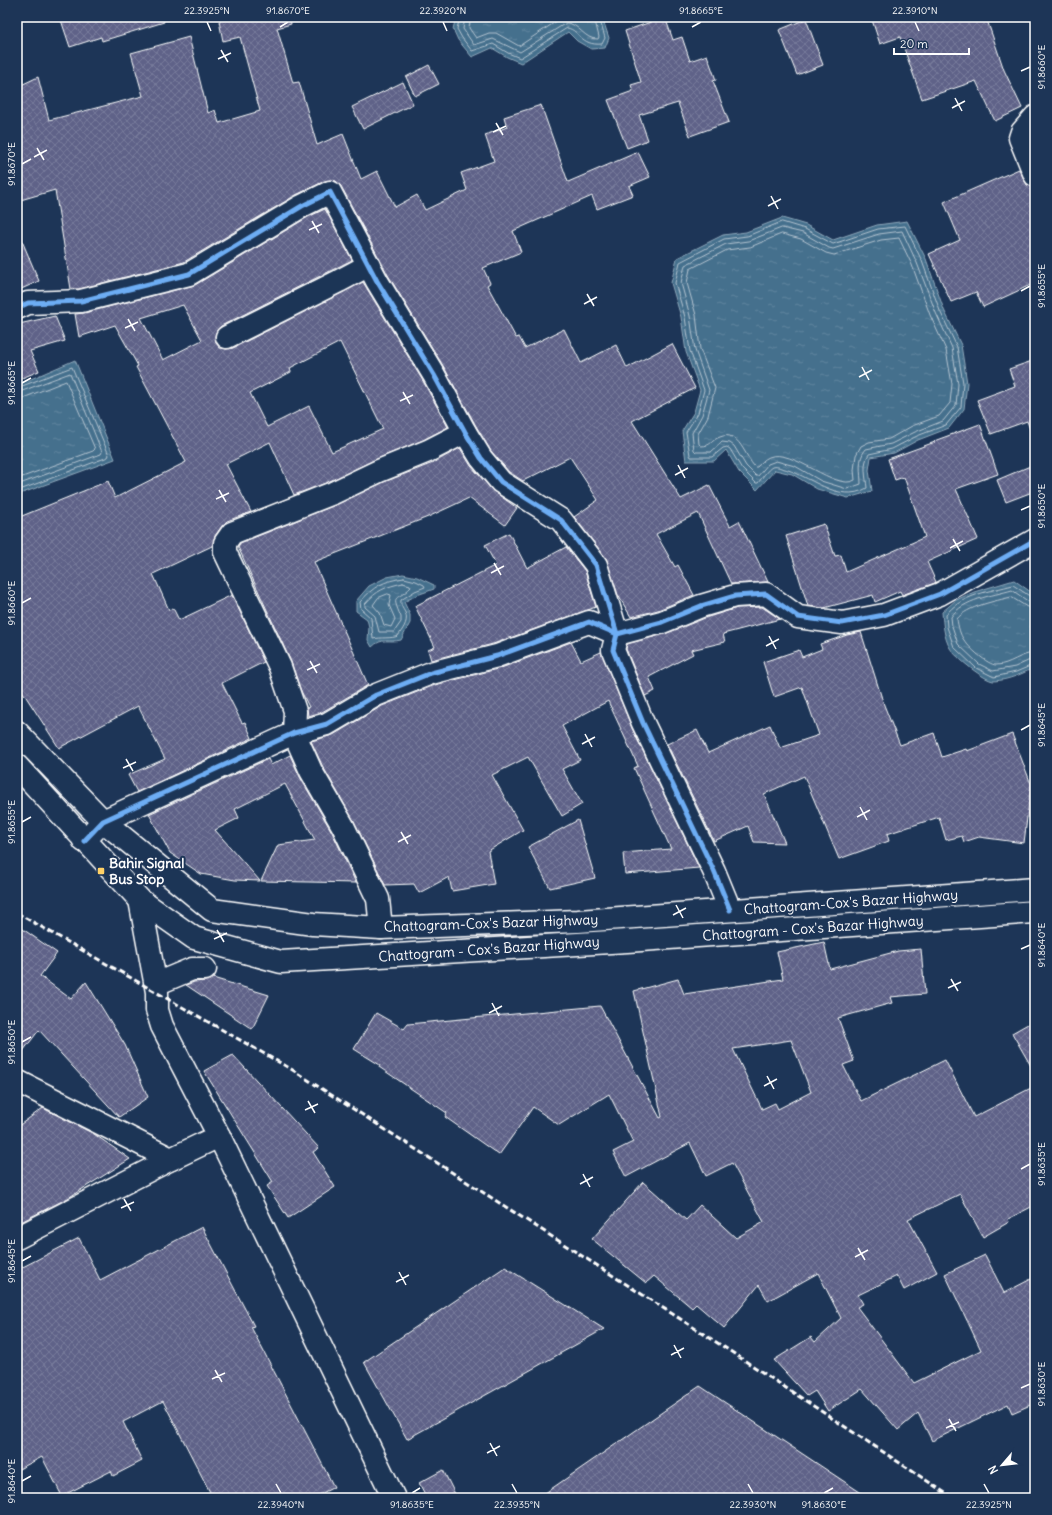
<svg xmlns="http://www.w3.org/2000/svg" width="1052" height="1515" viewBox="0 0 1052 1515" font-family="Delius,sans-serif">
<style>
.water{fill:url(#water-ripples);stroke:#8fa9bb}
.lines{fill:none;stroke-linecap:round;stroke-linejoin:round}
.shore{stroke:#b5c5d1;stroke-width:1}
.building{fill:url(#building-cross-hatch);stroke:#fff;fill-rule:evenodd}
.minor-casing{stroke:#fff;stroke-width:25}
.highway-casing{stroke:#fff;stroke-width:25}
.minor{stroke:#1d3557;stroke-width:22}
.highway{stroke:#1d3557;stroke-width:22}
.rail{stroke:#fff;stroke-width:3;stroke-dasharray:6 3;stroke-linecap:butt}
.cycleway-casing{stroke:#1d3557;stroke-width:8}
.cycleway{stroke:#6dadf4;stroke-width:5}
.ticks{fill:none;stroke:#fff;stroke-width:1.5}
.poi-dot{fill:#ffd166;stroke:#1d3557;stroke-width:1.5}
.labels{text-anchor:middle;stroke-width:4;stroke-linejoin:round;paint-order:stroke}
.poi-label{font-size:14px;font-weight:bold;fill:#fff;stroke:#1d3557;text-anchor:start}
.street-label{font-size:14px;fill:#fff;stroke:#1d3557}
.neatline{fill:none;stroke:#fff;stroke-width:1.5}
.ticks-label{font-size:10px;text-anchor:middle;fill:#fff}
</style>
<defs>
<pattern id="water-ripples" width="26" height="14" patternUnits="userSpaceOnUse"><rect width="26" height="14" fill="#456f8d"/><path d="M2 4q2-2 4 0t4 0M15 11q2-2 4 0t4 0" fill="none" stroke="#61859e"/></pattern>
<pattern id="building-cross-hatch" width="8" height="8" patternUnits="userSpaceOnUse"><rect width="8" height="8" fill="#5e6288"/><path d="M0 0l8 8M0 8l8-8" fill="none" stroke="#767a9a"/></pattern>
</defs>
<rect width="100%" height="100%" fill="#1d3557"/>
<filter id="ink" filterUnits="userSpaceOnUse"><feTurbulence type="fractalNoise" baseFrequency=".025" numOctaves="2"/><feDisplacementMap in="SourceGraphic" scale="8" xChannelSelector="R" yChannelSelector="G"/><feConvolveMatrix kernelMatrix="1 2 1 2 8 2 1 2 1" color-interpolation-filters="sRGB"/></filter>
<g filter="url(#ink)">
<g class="water">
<path d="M456 17H602L609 38 605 48 591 49 577 41 568 32 521 63 507 57 492 48 472 57 458 40 453 29Z"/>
<path d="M782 218 806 225 833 240 877 225 907 221 926 259 944 310 961 345 967 383 964 409 949 428 918 440 894 453 871 457 869 470 872 491 848 498 817 489 792 474 775 470 757 490 739 472 726 450 714 461H686L682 431 694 412 700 390 686 352 681 317 671 283 677 258 723 235 746 232Z"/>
<path d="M75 360 115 459 17 495V385Z"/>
<path d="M403 574 417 577 434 585V589L417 595 404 602 410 615V623L401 640C389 643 382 637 372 647L368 640 369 627 367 619 356 611V601L369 586 387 577Z"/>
<path d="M1014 580 1035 595V667C1022 674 1009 680 994 681 985 681 955 657 950 648 944 638 943 624 942 612L956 600 974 592Z"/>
</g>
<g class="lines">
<g class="shore">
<path d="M460 17 457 29 462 38 472 51 493 44 508 53 520 58 567 28C580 30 580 46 602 44L605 38 599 17"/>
<path d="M465 17 463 29 474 45 493 39 520 52 566 23C579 23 584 40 598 39L599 37 594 17"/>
<path d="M471 17 469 28 476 38 489 33H496L519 46 560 19 566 17"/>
<path d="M782 222 805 229 833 244 878 229 905 226 922 261 940 311 957 347 963 383 961 407 946 425 917 436 892 449 869 454C862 464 866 477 867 488 838 505 809 474 781 468 779 467 775 466 772 467 767 470 762 478 758 483H756L742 469 730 449 727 447 723 448 712 457H691L690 455 686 432 698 413 704 390 690 351 685 317 675 283 680 262 724 239 747 236Z"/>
<path d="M782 228 803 233 829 248 833 249 879 234 902 231 917 263 936 313 952 348 958 384 956 405 943 421 915 432 891 444 866 449C857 459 861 473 861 484L847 489 821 481 795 466 776 461 768 464 758 476H756L746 466 734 446 730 443 722 442 711 452H696L694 450 692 433 702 415 709 390 695 350 690 316 681 283 685 265 726 244 748 241Z"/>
<path d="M782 234 801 239 826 253 834 255 881 240 899 238 912 265 930 315 946 350 952 384 950 403 939 416 912 426 889 439 869 442 861 446 856 455 854 470 855 480C836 492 792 447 769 457 764 459 761 463 757 467H755C745 457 739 429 720 437 711 440 712 446 701 446L699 444 698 434 708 416 715 388 700 349 696 315 687 283 690 269 727 250 750 247Z"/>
<path d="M17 388 72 367 109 455 108 457 17 491"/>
<path d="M17 393 70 373 102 452 101 454 17 485"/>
<path d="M17 399 23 398 66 381 95 449 93 451 17 479"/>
<path d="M404 578 416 581 424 585 425 587 415 591 401 600C400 607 404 609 406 615 408 623 402 630 398 636 391 639 381 637 373 639L371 618 361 609 360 602C374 586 383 581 404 578Z"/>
<path d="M403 583 410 585 411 587C397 602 390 592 401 617V622L394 632H379L375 616 365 607V604C377 590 385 587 403 583Z"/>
<path d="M388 594 391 595 389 605 395 619 391 627 384 625 380 613 373 605 378 598Z"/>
<path d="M1035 598 1031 597 1013 585C991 591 960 595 946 615L947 627 954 647 976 668 994 677 1016 672 1035 664"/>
<path d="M1035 603 1029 602 1012 590C992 596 963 599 951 617L952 626 958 644 979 664 993 671 1015 667 1030 660 1035 659"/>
<path d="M1035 609 1027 607 1011 597C996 601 967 606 957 619 958 626 960 635 964 640 968 647 988 665 996 665 1010 665 1021 653 1035 653"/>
</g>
</g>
<g class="building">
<path d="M60 17H163L164 22 102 41 101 37 70 47Z"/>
<path d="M235 17H290L291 24 277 28 293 83 299 82 317 145 343 134 361 179 377 171 395 207 417 195 425 210 467 190 461 173 494 161 485 135 507 127 504 117 541 105 568 182 638 152 650 177 629 186 633 195 597 209 592 196 513 231 521 252 483 268 490 283 487 285 516 338 519 337 525 348 564 329 581 363 616 345 627 368 672 344 695 388 632 421 681 499 709 485 730 526 739 521 768 582 731 584 698 513 656 534 675 567 678 565 694 595 658 610 631 617 618 595 606 558 574 517 598 500 570 457 523 481 509 472 491 451 476 426 445 369 388 275 341 186 336 181 331 180 325 181 296 195 184 262 79 289H71L55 190 17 201V87L38 77 49 120 143 96 131 53 189 37 208 113 215 110 219 123 260 111 240 37 223 41 219 21Z"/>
<path d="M665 17 673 40 682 37 690 61 707 55 716 80 713 81 729 122 690 136 678 103 639 115 648 140 627 148 608 100 633 91 631 85 641 82 625 31Z"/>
<path d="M871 17H986L1004 70 1022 108 995 121 976 81 922 99 900 37 880 44Z"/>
<path d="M806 19 823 65 797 75 779 30Z"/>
<path d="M429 65 439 84 415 96 406 77Z"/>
<path d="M403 82 413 104 363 129 352 107Z"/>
<path d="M1019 169 1027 185 1035 187V283L983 307 976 292 951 302 929 254 960 240 944 202Z"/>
<path d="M325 209 352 260 221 326 217 330 215 336 216 343 220 348 226 349 233 348 363 282 423 381 448 427 423 440 374 460 328 482 294 495 270 442 226 464 251 512 227 521 222 526 215 536 212 546 153 574 169 610 173 608 179 620 232 595 264 662 222 683 242 723 245 722 252 738 137 792 128 775 165 759 138 706 59 748 17 683V518L108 481 115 498 186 462 136 367 138 366 115 325 79 337 75 314 84 313 195 285 308 217ZM183 305 202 340 163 360 141 318ZM340 342 383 429 332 452 309 406 267 427 250 393 291 372 290 368Z"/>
<path d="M17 229 39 281 17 291Z"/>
<path d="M55 316 65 341 30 351 39 371 17 380V320L19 324Z"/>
<path d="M1035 360V435H1032L1027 421 991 434 977 400 1015 386 1009 369Z"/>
<path d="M980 424 998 474 956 489 978 539 927 562 936 582 935 583 902 595 900 591 875 602 873 595 824 608 808 606 786 536 824 524 835 556 841 555 846 572 925 537 904 477 895 480 888 459 935 442 934 441Z"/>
<path d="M460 448 471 466 492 490 517 508 505 525 469 498 428 517 314 562 368 685 322 712 308 716 307 708 309 707 301 691 291 662 238 547 240 543 338 504 384 482 433 463Z"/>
<path d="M1035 464V491L1006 502 997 480Z"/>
<path d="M509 533 527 568 566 547 585 571 596 607 493 644 431 660 428 650 435 647 415 606 496 565 485 545Z"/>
<path d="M762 607 780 619 723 634 725 642 691 650 693 654 649 677 655 691 645 696 626 649 627 644 665 634 705 618 737 608Z"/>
<path d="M861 632 884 705 900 745 934 733 942 757 966 749 967 751 1012 734 1031 784 1024 843 979 837 964 842 962 836 946 840 939 817 887 834 889 841 839 859 804 776 764 794 785 843 754 842 748 826 714 841 667 744 697 730 708 753 770 725 780 748 819 735 802 687 774 697 763 662 799 650 802 657 822 649 820 644 847 635Z"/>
<path d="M571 642 581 661 601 652 632 728 699 868 625 874 623 853 671 849 634 768 638 766 608 701 562 726 580 760 562 769 582 804 562 816 528 757 492 775 523 830 488 851 494 884 452 891 449 877 419 893 414 884 385 885 354 821 322 765 311 741 333 735 382 706 435 685 501 668Z"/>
<path d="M290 755 300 777 332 832 356 883 261 881 278 845 315 840 285 784 235 809 239 818 215 830 260 881 235 880 201 874 170 853 149 814 268 759 271 765Z"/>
<path d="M578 820 595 878 550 888 528 847Z"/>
<path d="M17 925 57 953 40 976 71 999 86 982 125 1045 148 1097 119 1117 39 1030 17 1059Z"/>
<path d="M824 942 830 969 898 951 921 949 925 994 890 997 892 1003 838 1018 854 1061 843 1065 861 1101 945 1060 974 1117 1035 1086V1205L1008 1219 1009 1222 983 1237 960 1194 908 1219 937 1272 904 1290 897 1276 858 1295 863 1304 857 1307 914 1383 981 1350 945 1274 985 1255 1004 1293 1035 1277V1403L1012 1413 1008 1404 932 1441 918 1413 898 1430 862 1389 828 1411 815 1391 807 1396 774 1360 811 1337 815 1342 841 1318 818 1273 768 1301 759 1285 724 1328 696 1304 692 1308 654 1276 646 1283 592 1239 643 1182 686 1220 700 1205 736 1238 764 1222 732 1163 706 1176 690 1143 626 1177 613 1152 633 1142 609 1094 559 1125 533 1107 499 1155 445 1117 447 1113 379 1067 380 1065 354 1049 376 1013 404 1029 408 1024 600 1006 660 1118 662 1117 634 991 678 979 684 994 783 979 777 952ZM791 1040 811 1092 778 1109 775 1103 762 1109 733 1049Z"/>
<path d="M213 978 269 995 252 1029 186 985 194 982 205 981Z"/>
<path d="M1035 1020V1073L1012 1033Z"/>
<path d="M233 1055 319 1148 313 1152 335 1187 288 1218 267 1186 273 1182 204 1071Z"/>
<path d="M43 1108 94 1134 130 1159 68 1198 17 1224V1127Z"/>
<path d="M202 1227 254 1326 251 1327 334 1487 313 1498H213L163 1401 123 1422 142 1461 113 1476 111 1471 62 1496 42 1457 17 1470V1270L79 1238 100 1280Z"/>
<path d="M505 1267 604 1329 407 1439 364 1362Z"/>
<path d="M700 1386 869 1498H538Z"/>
<path d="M443 1470 457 1498H427L419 1483Z"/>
</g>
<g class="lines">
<g class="minor-casing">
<g id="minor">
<path d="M1035 117 1022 132 1020 138 1035 175"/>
<path d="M17 308 28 303 81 301 189 274 302 206 330 192 377 281 434 375 465 432 481 458 501 482 561 520 596 565 617 634 613 650 643 723 714 871 730 910"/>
<path d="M227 337 339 281 369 265"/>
<path d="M84 841 103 821 294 733 327 724 376 695 431 673 497 656 589 622 617 634 662 622 701 606 735 596 766 594 798 617 842 623 884 615 940 594 1035 540"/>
<path d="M140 900 157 992V1010L162 1026 219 1136 394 1498"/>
<path d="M381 928 378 899 343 826 311 771 294 733 295 711 280 667 225 552V543L232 533 333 493 379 471 428 451 465 432"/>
<path d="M156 984 192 969H205"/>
<path d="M17 1081 171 1159 219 1136"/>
<path d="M17 1238 171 1159"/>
</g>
</g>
<g class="highway-casing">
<g id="highway">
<path d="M17 732 103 821 212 910 313 924 381 928 578 921 1035 889"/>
<path d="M17 766 140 900 194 938 281 962 627 941 1035 912"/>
</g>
</g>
<use href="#minor" class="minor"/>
<use href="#highway" class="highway"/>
<path class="rail" d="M17 913 291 1069 727 1349 953 1498"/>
<g class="cycleway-casing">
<g id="cycleway">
<path d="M17 308 28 303 81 301 189 274 302 206 330 192 377 281 434 375 465 432 481 458 501 482 561 520 596 565 617 634 613 650 643 723 714 871 730 910"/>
<path d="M84 841 103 821 294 733 327 724 376 695 431 673 497 656 589 622 617 634 662 622 701 606 735 596 766 594 798 617 842 623 884 615 940 594 1035 540"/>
</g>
</g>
<use href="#cycleway" class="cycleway"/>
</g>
</g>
<path class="ticks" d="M207 22 211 31M443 22 447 31M915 22 919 31M280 27 288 22M692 27 701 22M221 50 228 62M218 59 231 53M1021 71 1030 67M955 98 962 111M952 108 965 101M496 123 503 135M493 132 506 126M37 148 44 160M34 157 47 150M22 164 31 159M771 196 778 209M768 206 781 199M312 221 319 233M309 230 322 224M1021 291 1030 286M587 294 594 306M584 304 597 297M128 319 135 331M125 328 138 322M862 367 869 380M859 377 872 370M22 383 31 378M403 392 410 404M400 401 413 395M678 465 685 478M675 475 688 468M219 490 226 502M216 499 229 493M1021 510 1030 506M953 539 960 551M950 548 963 541M494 563 501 575M491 573 504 566M22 603 31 598M769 636 776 649M766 646 779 639M310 661 317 673M307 670 320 664M1021 730 1030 725M585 734 592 747M582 744 595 737M126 759 133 771M123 768 136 762M860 807 867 820M857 817 870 810M22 822 31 817M401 832 408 844M398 842 411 835M676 905 683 918M673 915 686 908M217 930 224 942M214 939 227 933M1021 949 1030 945M951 979 958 991M948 988 961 982M492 1003 499 1016M489 1013 502 1006M22 1042 31 1037M767 1076 774 1089M764 1086 777 1079M308 1101 315 1113M305 1110 318 1104M1021 1169 1030 1164M583 1174 590 1187M580 1184 593 1177M124 1199 131 1211M121 1208 134 1202M858 1248 865 1260M855 1257 868 1250M22 1261 31 1256M399 1272 406 1285M396 1282 409 1275M674 1345 681 1358M671 1355 684 1348M215 1370 222 1382M212 1379 225 1373M1021 1388 1030 1384M949 1419 956 1431M946 1428 959 1422M490 1443 497 1456M487 1453 500 1446M22 1481 31 1476M276 1484 281 1493M512 1484 517 1493M748 1484 753 1493M984 1484 989 1493M412 1493 420 1488M824 1493 833 1488"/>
<rect class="poi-dot" x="97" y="867" width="8" height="8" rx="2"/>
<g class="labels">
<g class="poi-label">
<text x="109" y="868">Bahir Signal<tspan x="109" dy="16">Bus Stop</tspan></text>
</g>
<g class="street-label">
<text transform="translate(851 902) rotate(-4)" y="5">Chattogram-Cox's Bazar Highway</text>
<text transform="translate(491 923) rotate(-2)" y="5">Chattogram-Cox's Bazar Highway</text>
<text transform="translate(813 928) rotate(-4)" y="5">Chattogram - Cox's Bazar Highway</text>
<text transform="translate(489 949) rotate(-4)" y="5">Chattogram - Cox's Bazar Highway</text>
</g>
</g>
<rect width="1052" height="1515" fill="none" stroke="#1d3557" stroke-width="44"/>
<g transform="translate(1002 1465) rotate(242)" stroke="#1d3557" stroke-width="3" paint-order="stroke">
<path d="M0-3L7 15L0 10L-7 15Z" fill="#ffffff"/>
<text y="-6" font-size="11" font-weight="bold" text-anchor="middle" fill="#ffffff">N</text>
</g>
<path d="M894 48v6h75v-6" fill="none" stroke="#ffffff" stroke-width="2"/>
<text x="900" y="48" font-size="12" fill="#ffffff" stroke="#1d3557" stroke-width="3" paint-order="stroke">20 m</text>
<rect x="22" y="22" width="1008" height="1471" class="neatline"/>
<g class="ticks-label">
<text x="207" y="14">22.3925°N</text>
<text x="288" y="14">91.8670°E</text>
<text x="443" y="14">22.3920°N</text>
<text x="701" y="14">91.8665°E</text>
<text x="915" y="14">22.3910°N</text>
<text transform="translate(1041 67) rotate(-90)" y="4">91.8660°E</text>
<text transform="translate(11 164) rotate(-90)" y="4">91.8670°E</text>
<text transform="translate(1041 286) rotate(-90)" y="4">91.8655°E</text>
<text transform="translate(11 383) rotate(-90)" y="4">91.8665°E</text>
<text transform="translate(1041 506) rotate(-90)" y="4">91.8650°E</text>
<text transform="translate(11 603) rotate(-90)" y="4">91.8660°E</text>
<text transform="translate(1041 725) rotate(-90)" y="4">91.8645°E</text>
<text transform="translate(11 822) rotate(-90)" y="4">91.8655°E</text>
<text transform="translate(1041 945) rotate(-90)" y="4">91.8640°E</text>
<text transform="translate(11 1042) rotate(-90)" y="4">91.8650°E</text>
<text transform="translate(1041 1164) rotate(-90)" y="4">91.8635°E</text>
<text transform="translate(11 1261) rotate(-90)" y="4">91.8645°E</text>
<text transform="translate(1041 1384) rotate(-90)" y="4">91.8630°E</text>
<text transform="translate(11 1481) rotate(-90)" y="4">91.8640°E</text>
<text x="281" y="1508">22.3940°N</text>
<text x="412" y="1508">91.8635°E</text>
<text x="517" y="1508">22.3935°N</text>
<text x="753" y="1508">22.3930°N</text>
<text x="824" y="1508">91.8630°E</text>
<text x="989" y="1508">22.3925°N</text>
</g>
</svg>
